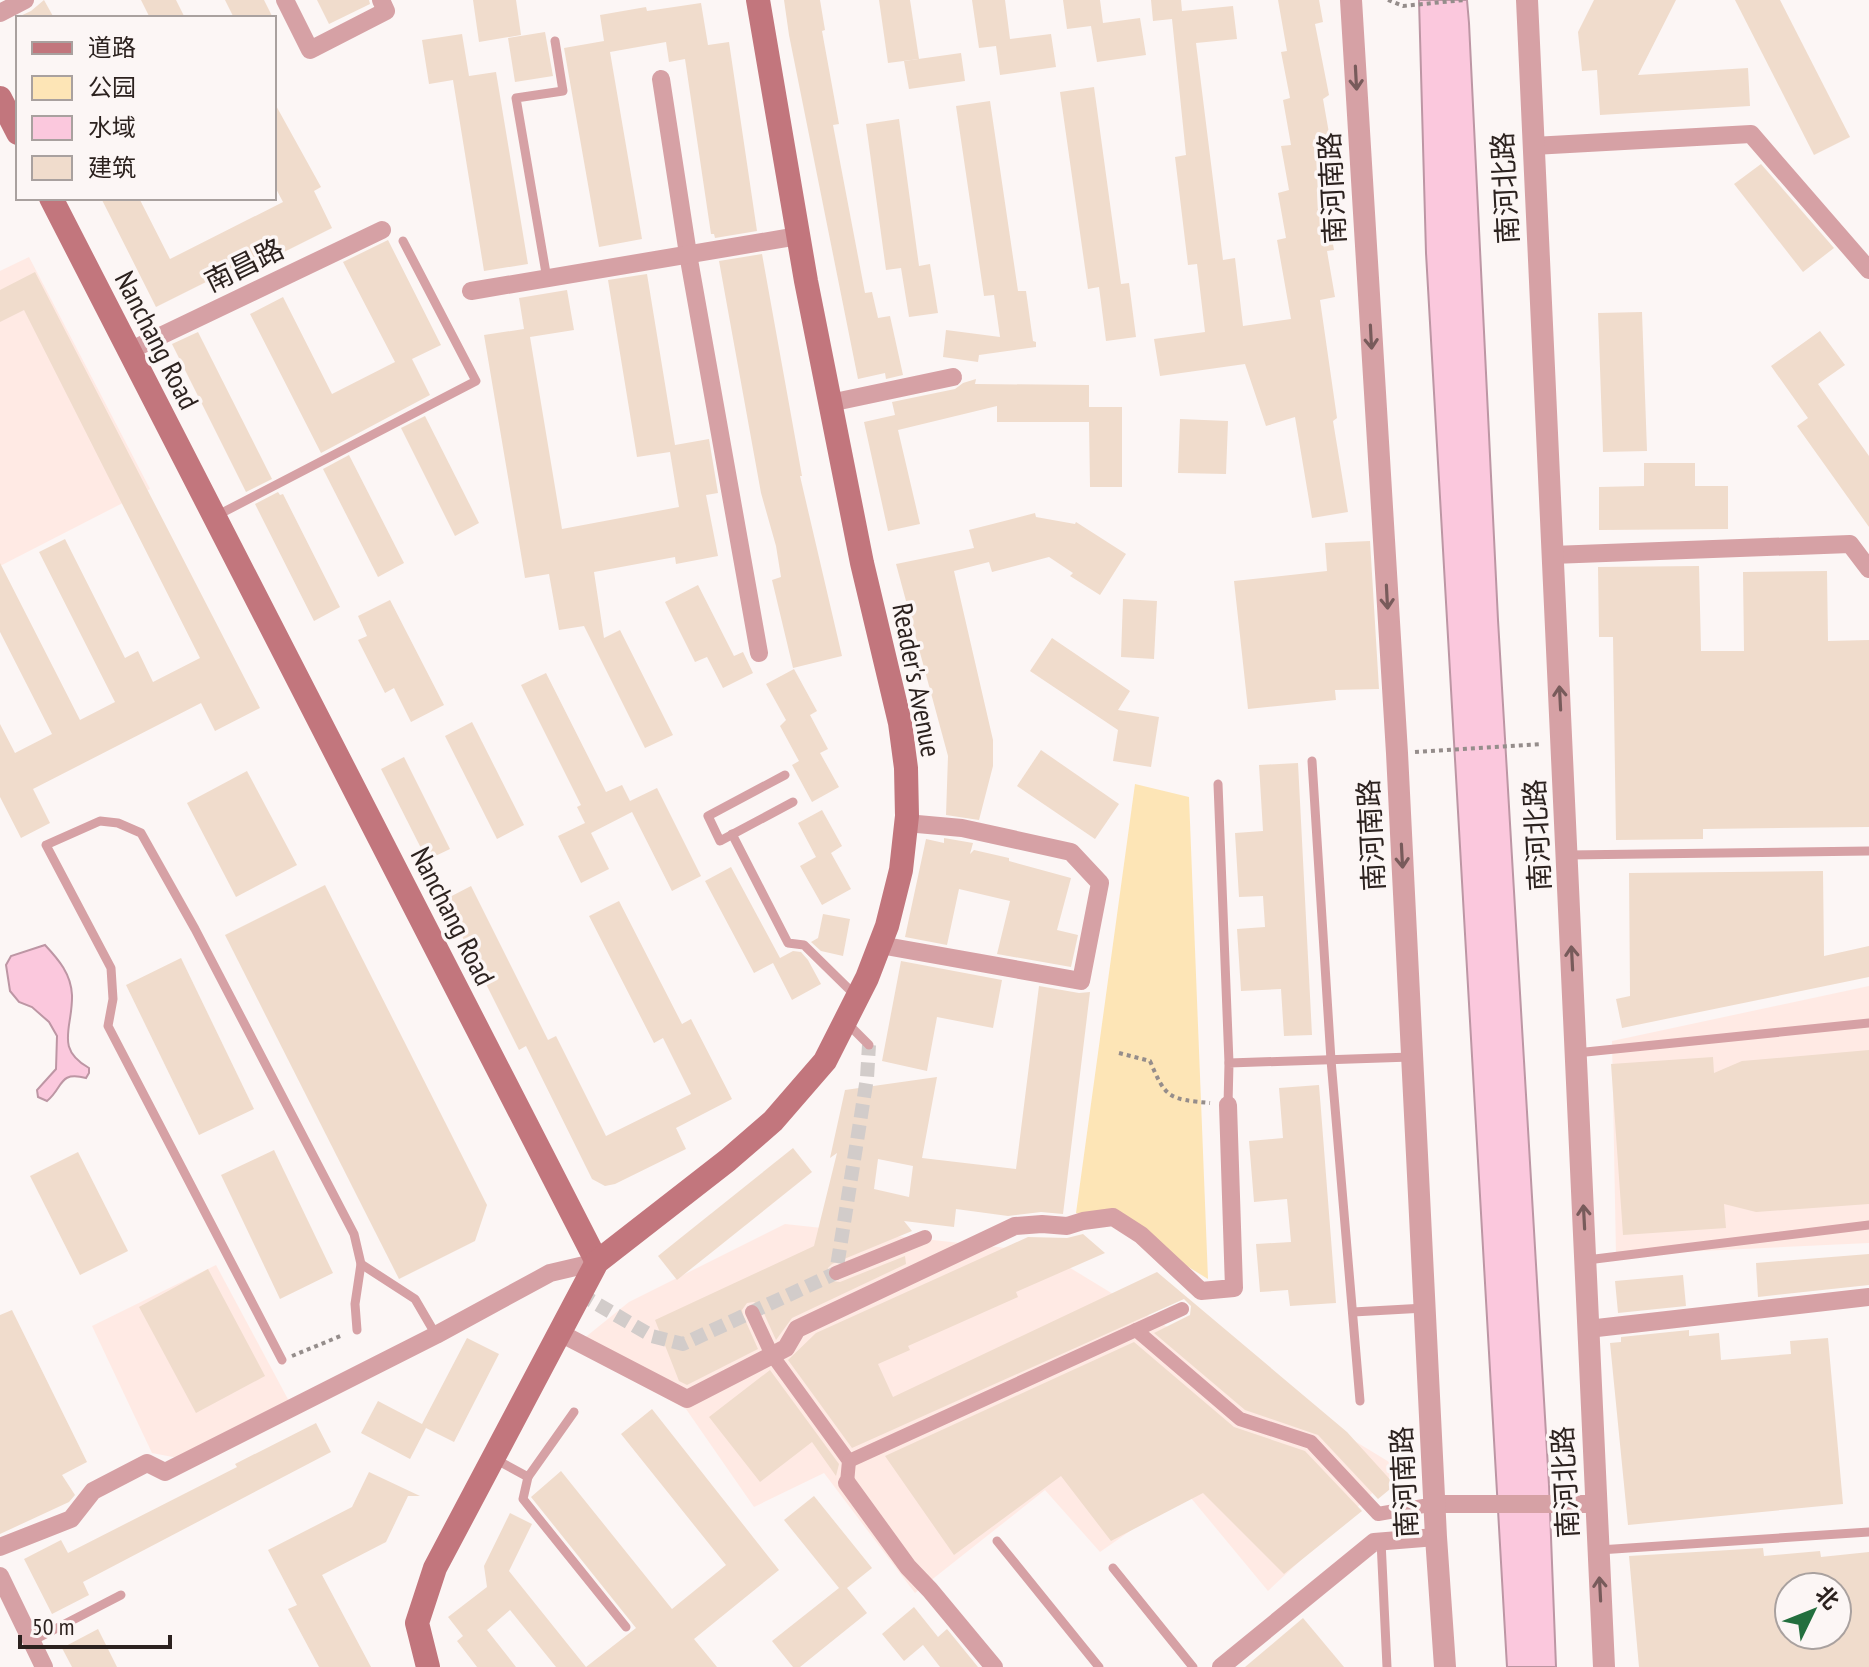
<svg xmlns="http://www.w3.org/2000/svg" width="1869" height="1667" viewBox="0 0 1869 1667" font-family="'PT Sans Narrow','Noto Sans SC',sans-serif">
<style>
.built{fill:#ffeae4}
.green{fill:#fde5b6}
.water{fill:#fbc8dd;stroke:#bd96a4;stroke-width:2}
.building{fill:#f0dccc;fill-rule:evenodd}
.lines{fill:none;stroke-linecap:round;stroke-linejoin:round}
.pedestrian-tunnel{stroke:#d2ccca;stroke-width:14;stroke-dasharray:14 7;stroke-linecap:butt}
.path{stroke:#958d8b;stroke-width:4;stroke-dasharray:4 4;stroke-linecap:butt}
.service{stroke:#d6a1a5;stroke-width:9}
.pedestrian{stroke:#d6a1a5;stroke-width:14}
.minor{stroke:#d6a1a5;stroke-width:18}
.tertiary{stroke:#d6a1a5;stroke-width:22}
.secondary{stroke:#c2767d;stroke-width:24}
.oneway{stroke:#785b5b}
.labels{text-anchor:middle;stroke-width:7;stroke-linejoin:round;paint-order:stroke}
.street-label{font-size:28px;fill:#2c221f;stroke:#fcf6f5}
</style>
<rect width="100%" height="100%" fill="#fcf6f5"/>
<g class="built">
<path d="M29 257 150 489 0 566V271Z"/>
<path d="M1869 986V1243L1616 1255 1612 1041Z"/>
<path d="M785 1224 1044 1252 1399 1468 1268 1591 1186 1492 1100 1552 1045 1490 915 1593 824 1473 754 1507 686 1409 572 1348 629 1302Z"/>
<path d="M216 1265 290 1403 178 1458 152 1453 92 1326Z"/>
</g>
<path class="green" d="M1135 784 1189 797 1208 1279 1117 1223 1076 1213Z"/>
<g class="water">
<path d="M1419 0H1467L1469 23 1498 620 1549 1485 1556 1667H1507L1426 253Z"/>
<path d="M45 945C59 960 71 974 72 995 73 1028 54 1048 89 1068V1073L86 1078C58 1071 64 1087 47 1101L38 1097 37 1090 56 1069 57 1036 49 1022 32 1007 19 1002 10 991 6 965 11 956Z"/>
</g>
<g class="building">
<path d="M44 0 54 18H16L31 11Z"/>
<path d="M141 0H176L185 18H150Z"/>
<path d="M225 0H264L273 18H234Z"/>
<path d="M317 0H369L370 4 329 24Z"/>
<path d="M473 0H516L521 35 479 42Z"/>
<path d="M784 0H820L825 30 822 31 839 124 833 125 865 293 872 292 878 318 890 316 903 375 886 379 885 373 858 379 789 35Z"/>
<path d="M879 0H910L919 59 888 63Z"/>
<path d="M972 0H1005L1010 39 1051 34 1056 67 1000 75 996 46 979 48Z"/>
<path d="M1063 0H1100L1103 23 1140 18 1146 55 1097 62 1091 26 1067 29Z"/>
<path d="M1151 0H1181L1182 11 1233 6 1237 39 1196 43 1223 260 1235 258 1243 326 1291 319 1277 240 1286 238 1278 193 1289 190 1281 146 1291 145 1283 100 1290 98 1281 52 1287 51 1278 0H1319L1323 22 1315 24 1329 95 1323 99 1332 150 1325 151 1332 197 1325 198 1334 250 1327 251 1335 297 1320 300 1337 418 1333 421 1348 512 1312 518 1295 417 1266 426 1245 364 1160 376 1154 339 1205 332 1197 264 1188 265 1175 157 1186 155 1172 19 1153 21Z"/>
<path d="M1594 0H1676L1638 75 1748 68 1750 106 1600 115 1597 70 1582 71 1578 32Z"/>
<path d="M1735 0H1780L1850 137 1814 155Z"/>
<path d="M701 3 708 45 729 42 757 231 715 238 714 234H711L685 59 669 62 666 42 610 52 642 239 599 247 564 48 604 41 600 15 646 7 647 11Z"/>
<path d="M545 32 553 76 515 82 508 38Z"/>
<path d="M462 34 469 76 496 72 528 264 484 271 453 80 429 84 422 40Z"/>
<path d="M961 53 965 81 909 89 904 61Z"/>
<path d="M1094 87 1121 284 1129 283 1136 337 1106 341 1099 287 1088 289 1060 92Z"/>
<path d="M990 101 1018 291H1026L1033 341 1036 342V347L979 355 978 362 943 357 946 330 1000 337 994 295 984 296 956 106Z"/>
<path d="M274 102 321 187 314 191 332 228 210 289 206 282 156 307 101 198H139L170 259 283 202 274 185Z"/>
<path d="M899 119 919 266 930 264 938 313 909 317 901 268 886 270 866 124Z"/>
<path d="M1761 164 1834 248 1803 272 1734 184Z"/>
<path d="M388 240 441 345 412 359 430 395 321 453 250 314 283 297 332 394 395 362 343 262Z"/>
<path d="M762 254 802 476H800L842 656 793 668 772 580 781 577 776 546 761 493 719 261Z"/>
<path d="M35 272 260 708 215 731 201 703 33 789 50 823 21 838 0 797V724L15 753 52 734 0 632V563L80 720 115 702 39 552 65 539 125 658 138 651 153 682 200 658 24 310 0 322V290Z"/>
<path d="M647 274 675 445 709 439 718 493 706 495 718 556 676 564 675 557 594 572 604 638 620 630 673 735 645 748 584 626 559 630 549 574 525 578 484 335 524 329 519 298 567 290 574 330 530 337 562 529 679 507 670 452 637 457 608 280Z"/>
<path d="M1642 312 1647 451 1603 452 1598 313Z"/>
<path d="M1820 331 1845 365 1818 384 1869 456V527L1797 426 1808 418 1771 366Z"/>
<path d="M198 332 272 479 246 492 172 344Z"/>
<path d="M976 379 975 384 1089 385V407H1122V487H1090L1089 422H997V406L898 430 920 524 888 531 864 422 895 415 892 402 955 389 963 383Z"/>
<path d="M425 416 479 523 455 536 401 428Z"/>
<path d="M1180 419 1228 421 1226 474 1178 473Z"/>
<path d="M349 455 404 563 378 577 323 469Z"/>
<path d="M1644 463H1695V486H1728V529L1599 530V487L1644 486Z"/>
<path d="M278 492 280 495 283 494 340 607 314 621 255 504Z"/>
<path d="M1035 513 1036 517 1075 524 1076 522 1126 554 1100 595 1070 576 1073 573 1049 557 992 572 989 562 954 571 993 740V766L979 820 946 815 948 756 896 564 974 548 969 530Z"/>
<path d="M1370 541 1379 689 1335 690 1336 700 1248 709 1234 581 1327 571 1325 543Z"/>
<path d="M1699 566 1701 651H1744L1743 572 1827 571 1828 641 1869 640V827L1703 829V839L1616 840 1613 637H1599L1598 567Z"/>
<path d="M698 585 734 656 743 652 753 673 723 688 707 657 695 662 665 602Z"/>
<path d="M1123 599 1157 601 1154 659 1121 657Z"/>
<path d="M390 600 444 705 411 722 394 688 385 693 358 640 367 636 358 616Z"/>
<path d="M1052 638 1130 691 1118 710 1159 717 1151 767 1113 761 1118 730 1030 671Z"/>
<path d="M794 669 817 711 810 715 828 749 820 753 839 787 812 802 792 765 799 761 780 726 786 720 766 684Z"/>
<path d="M546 673 606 792 622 785 630 801 657 788 701 876 672 891 632 812 591 833 609 869 581 883 558 836 585 823 577 807 581 805 521 685Z"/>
<path d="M472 722 524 825 497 839 445 736Z"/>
<path d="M1041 750 1119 804 1095 839 1017 786Z"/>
<path d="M404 757 450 849 427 860 381 769Z"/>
<path d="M1298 763 1312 1035 1284 1036 1281 989 1241 991 1237 929 1265 927 1263 896 1239 897 1235 833 1263 831 1259 765Z"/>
<path d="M247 771 297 865 236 897 187 803Z"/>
<path d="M822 810 842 846 831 853 851 889 822 905 800 866 816 857 798 823Z"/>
<path d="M944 838 973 843 970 854 974 850 1009 858V861L1071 878 1057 930 1078 935 1071 967 997 954 1010 901 959 889 947 945 905 937 926 839 944 843Z"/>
<path d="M731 867 780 958 793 951 801 952 808 960 821 984 792 1000 773 963 754 973 705 881Z"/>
<path d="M1823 871 1824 956 1869 946V977L1622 1028 1616 999 1630 996 1629 873Z"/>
<path d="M325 885 487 1205 475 1241 399 1279 225 935Z"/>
<path d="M471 886 548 1040 556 1036 606 1136 691 1094 663 1038 654 1043 589 916 619 901 682 1024 691 1019 732 1099 676 1128 686 1149 615 1184 605 1186 592 1179 526 1046 519 1050 444 900Z"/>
<path d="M823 914 850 919 843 956 821 951 811 942 818 938Z"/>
<path d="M181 958 254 1109 199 1135 126 985Z"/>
<path d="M901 961 1002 980 993 1028 937 1017 927 1071 882 1061Z"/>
<path d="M1039 986 1079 993 1090 992 1063 1214 1041 1212 1008 1216 956 1209 954 1227 904 1221 912 1231 832 1264 828 1268 827 1276 831 1281 840 1282 905 1256 906 1264 792 1318 776 1340 761 1307 754 1302 747 1303 742 1310 743 1315 758 1349 687 1385 679 1381 655 1320 814 1246 837 1153 830 1158 845 1090 937 1077 922 1158 1016 1169ZM878 1159 913 1166 909 1197 874 1189Z"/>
<path d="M1869 1050V1204L1756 1212 1724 1204 1726 1228 1623 1235 1611 1064 1713 1057 1714 1073 1742 1061Z"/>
<path d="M1319 1085 1336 1303 1290 1306 1288 1290 1260 1292 1256 1244 1291 1242 1287 1199 1254 1202 1249 1141 1283 1138 1279 1088Z"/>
<path d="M793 1148 812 1172 677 1280 658 1256Z"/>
<path d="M274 1150 333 1273 280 1299 221 1175Z"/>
<path d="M78 1152 128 1251 80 1275 30 1176Z"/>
<path d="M1083 1234 1105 1253 1016 1292 1018 1297 908 1346 910 1350 878 1364 893 1397 1157 1272 1347 1432 1395 1485 1378 1499 1318 1435 1245 1410 1154 1333 1190 1315 1191 1306 1184 1299 852 1448 788 1360 816 1333 1028 1237 1067 1238Z"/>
<path d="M1869 1254V1285L1758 1297 1756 1263Z"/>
<path d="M208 1269 265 1376 196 1413 139 1307Z"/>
<path d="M1683 1275 1686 1306 1618 1313 1615 1281Z"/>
<path d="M12 1310 87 1462 62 1475 75 1495 69 1502 0 1534V1315Z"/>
<path d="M1689 1330V1336L1719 1333 1721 1360 1791 1354 1790 1341 1828 1338 1843 1504 1628 1525 1610 1343 1621 1342V1337Z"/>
<path d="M467 1338 499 1354 454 1442 426 1428 410 1459 361 1433 378 1401 422 1424Z"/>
<path d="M1134 1342 1234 1427 1305 1451 1362 1511 1284 1574 1203 1493 1111 1541 1061 1476 954 1555 885 1456Z"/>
<path d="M770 1370 839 1464 836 1476 812 1442 760 1482 709 1417Z"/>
<path d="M652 1409 779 1570 694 1639 717 1667H556L510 1610 487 1630 516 1667H477L457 1641 463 1636 448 1617 487 1587 484 1566 510 1513 532 1524 509 1571 586 1667 636 1628 531 1497 561 1471 672 1609 726 1565 621 1434Z"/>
<path d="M316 1423 331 1452 83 1582 89 1595 52 1614 24 1559 61 1540 68 1553 237 1467 235 1464Z"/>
<path d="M369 1472 420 1496H408L386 1542 322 1575 371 1667H319L288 1609 297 1605 268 1550 352 1507Z"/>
<path d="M814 1496 872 1568 847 1588 867 1613 800 1667H793L772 1641 839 1588 784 1520Z"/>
<path d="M1763 1548 1764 1556 1820 1551 1821 1557 1869 1552V1667H1639L1629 1556ZM1789 1587H1838L1842 1635H1789Z"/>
<path d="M914 1607 938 1637 947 1629 978 1667H940L923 1645 904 1661 882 1634Z"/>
<path d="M1303 1618 1344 1667H1245Z"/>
<path d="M98 1629 117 1667H72L62 1648Z"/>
</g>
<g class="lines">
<path class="pedestrian-tunnel" d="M580 1294 652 1336 683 1344 836 1273 867 1078 869 1045"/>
<g class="path">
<path d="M1388 0 1403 6 1464 0"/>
<path d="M1415 752 1542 744"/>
<path d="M1119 1053 1150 1061C1166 1099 1169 1099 1210 1103"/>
<path d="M292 1356 343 1335"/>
</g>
<g class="service">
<path d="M547 279 516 98 563 91 555 41"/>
<path d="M214 517 476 381 403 241"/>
<path d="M1312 761 1331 1060 1360 1401"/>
<path d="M785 775 708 816 720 841 793 802"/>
<path d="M1218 784 1229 1063"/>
<path d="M732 834 788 943 804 945 857 997"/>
<path d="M1568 855 1869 851"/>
<path d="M848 1024 869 1045"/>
<path d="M1576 1053 1869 1023"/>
<path d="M1228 1105 1229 1063 1411 1057"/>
<path d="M1587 1260 1869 1225"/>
<path d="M361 1264 415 1299 436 1335"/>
<path d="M1353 1312 1425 1308"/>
<path d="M282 1360 108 1026 113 999 111 968 46 845 100 821 118 823 141 833 195 929 354 1234 361 1264 355 1304 357 1330"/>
<path d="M493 1458 528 1477 574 1412"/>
<path d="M528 1477 523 1499 626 1627"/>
<path d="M997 1541 1099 1667"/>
<path d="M1381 1541 1387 1667"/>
<path d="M1599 1550 1869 1532"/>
<path d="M1113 1568 1193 1667"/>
<path d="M32 1641 121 1595"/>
</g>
<g class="pedestrian">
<path d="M836 1273 925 1237"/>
<path d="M752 1312 772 1355 849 1461 847 1483"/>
<path d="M1136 1330 1240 1419 1311 1442 1378 1514 1435 1504"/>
<path d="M849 1461 1182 1309"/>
</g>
<g class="minor">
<path d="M285 0 310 50 386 11 381 0"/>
<path d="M0 13 25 0"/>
<path d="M661 79 688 254 759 653"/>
<path d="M1533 146 1751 134 1869 270"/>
<path d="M471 291 798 236"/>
<path d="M129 351 382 230"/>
<path d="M830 403 953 377"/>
<path d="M1552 555 1850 544 1869 569"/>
<path d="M880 945 1081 981 1100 883 1071 852 962 828 906 823"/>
<path d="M1588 1329 1869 1297"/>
<path d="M560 1333 687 1399 786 1348 797 1329 1015 1226 1042 1224 1067 1226 1083 1221 1113 1217 1141 1235 1201 1291 1234 1288 1228 1105"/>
<path d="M847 1483 908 1567 930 1590 994 1667"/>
<path d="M1435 1504H1597"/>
<path d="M0 1547 71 1519 93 1491 147 1463 165 1472 436 1335 550 1273 597 1262"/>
<path d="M0 1576 44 1667"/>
<path d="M1221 1667 1374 1542 1436 1537"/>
</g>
<g class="tertiary">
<path d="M1351 0 1397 753 1436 1537 1445 1667"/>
<path d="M1527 0 1604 1667"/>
</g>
<g class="secondary">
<path d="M0 98 18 133"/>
<path d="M51 198 597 1262"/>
<path d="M428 1667 417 1623 435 1568 597 1262 728 1160 773 1121 825 1061 867 978 887 926 901 870 907 816 906 768 900 723 862 563 806 281 758 0"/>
</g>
</g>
<defs><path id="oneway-shaft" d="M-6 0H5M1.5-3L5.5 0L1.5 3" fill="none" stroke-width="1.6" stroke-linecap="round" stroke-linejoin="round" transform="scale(2)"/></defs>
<g class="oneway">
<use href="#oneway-shaft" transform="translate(1356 78) rotate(87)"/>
<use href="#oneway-shaft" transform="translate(1371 337) rotate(87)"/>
<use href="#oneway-shaft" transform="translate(1387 597) rotate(87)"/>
<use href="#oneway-shaft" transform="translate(1560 698) rotate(-93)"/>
<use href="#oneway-shaft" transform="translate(1402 856) rotate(87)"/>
<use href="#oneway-shaft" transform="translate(1572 958) rotate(-93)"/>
<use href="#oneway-shaft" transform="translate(1584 1217) rotate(-93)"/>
<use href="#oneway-shaft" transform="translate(1600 1589) rotate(-93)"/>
</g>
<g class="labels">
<g class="street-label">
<text transform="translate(1332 188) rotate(-93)" y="10">南河南路</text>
<text transform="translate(1505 188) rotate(-93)" y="10">南河北路</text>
<text transform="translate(244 265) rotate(-26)" y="10">南昌路</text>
<text transform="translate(157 340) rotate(63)" y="10">Nanchang Road</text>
<text transform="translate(917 680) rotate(79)" y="10">Reader's Avenue</text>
<text transform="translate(1371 835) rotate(-93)" y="10">南河南路</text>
<text transform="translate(1537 835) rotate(-93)" y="10">南河北路</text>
<text transform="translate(453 916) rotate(63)" y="10">Nanchang Road</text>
<text transform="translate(1404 1482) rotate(-93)" y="10">南河南路</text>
<text transform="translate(1565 1482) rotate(-93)" y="10">南河北路</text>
</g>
</g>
<rect x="16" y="16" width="260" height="184" fill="#fcf6f5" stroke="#a9a19f" stroke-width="2"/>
<rect x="32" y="42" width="40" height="12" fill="#c2767d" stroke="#a9a19f" stroke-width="2"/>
<text x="88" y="56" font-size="24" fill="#2c221f">道路</text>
<rect x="32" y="76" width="40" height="24" fill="#fde5b6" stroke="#a9a19f" stroke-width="2"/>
<text x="88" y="96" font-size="24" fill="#2c221f">公园</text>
<rect x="32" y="116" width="40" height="24" fill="#fbc8dd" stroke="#a9a19f" stroke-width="2"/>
<text x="88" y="136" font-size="24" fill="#2c221f">水域</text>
<rect x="32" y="156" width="40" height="24" fill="#f0dccc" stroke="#a9a19f" stroke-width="2"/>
<text x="88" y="176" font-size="24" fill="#2c221f">建筑</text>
<g transform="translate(1813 1611) rotate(47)"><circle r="38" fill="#fcf6f5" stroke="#a9a19f" stroke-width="2"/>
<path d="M0-6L14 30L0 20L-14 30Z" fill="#236f3e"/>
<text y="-12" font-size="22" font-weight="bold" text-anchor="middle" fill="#2c221f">北</text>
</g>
<path d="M20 1635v12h150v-12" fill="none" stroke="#2c221f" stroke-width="4"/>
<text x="32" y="1635" font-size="24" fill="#2c221f" stroke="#fcf6f5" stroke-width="6" paint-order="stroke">50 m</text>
</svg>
